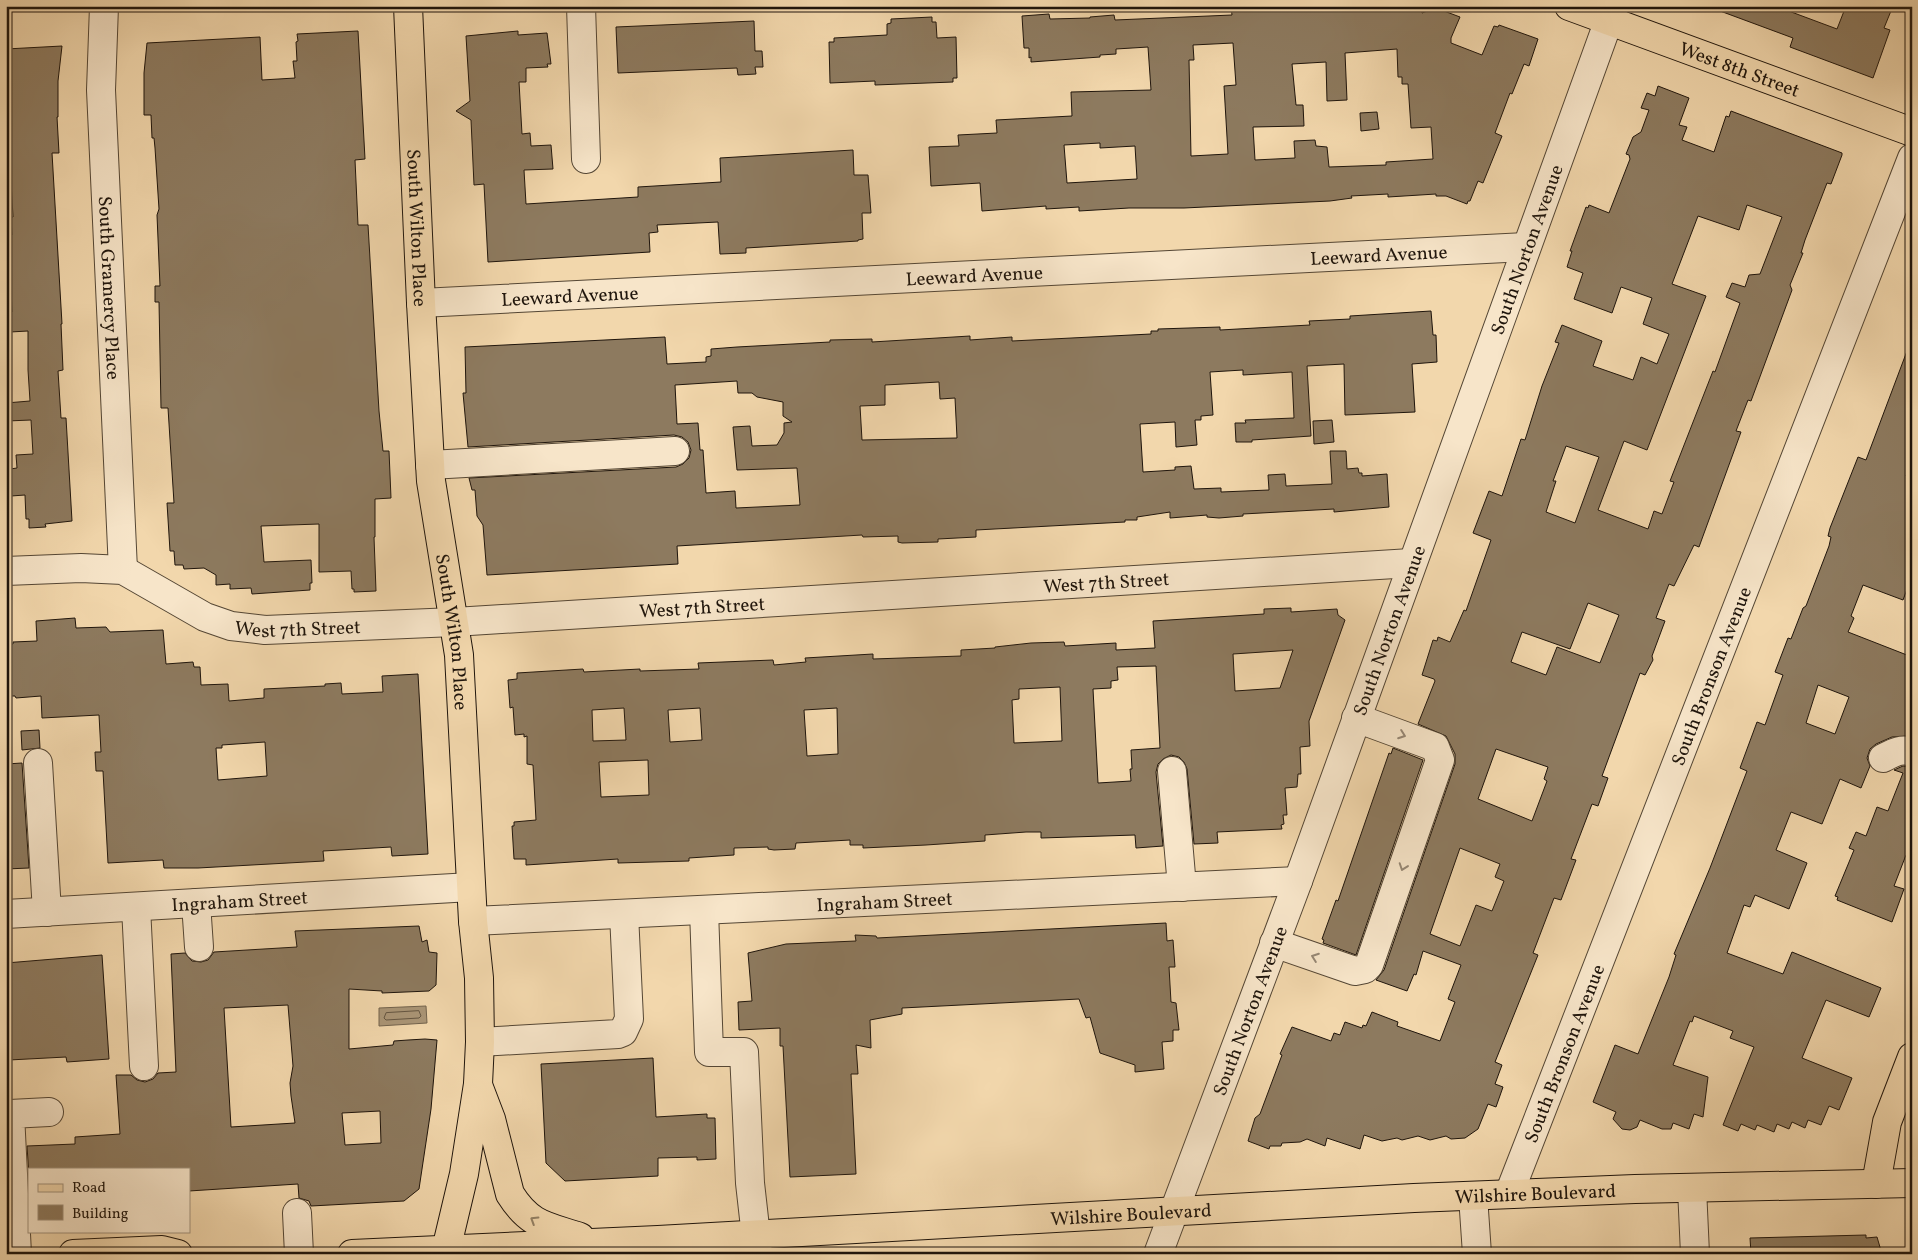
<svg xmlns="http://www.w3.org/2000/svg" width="1918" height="1260" viewBox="0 0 1918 1260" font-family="Vollkorn,serif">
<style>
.water{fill:#aa9576;stroke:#72624c}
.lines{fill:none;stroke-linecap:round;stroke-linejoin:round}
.shore{stroke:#645541;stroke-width:1}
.building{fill:#8d7a5f;stroke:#1f150c;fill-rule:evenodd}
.minor-casing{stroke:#544634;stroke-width:30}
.major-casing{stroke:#1f150c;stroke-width:30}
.minor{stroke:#f7e5c9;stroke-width:28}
.major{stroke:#f2d7ac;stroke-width:28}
.oneway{stroke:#968774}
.oneway2{stroke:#938064}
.labels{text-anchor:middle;stroke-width:5;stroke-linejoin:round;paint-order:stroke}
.street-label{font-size:19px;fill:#1f150c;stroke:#f7e5c9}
</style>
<rect width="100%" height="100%" fill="#f2d7ac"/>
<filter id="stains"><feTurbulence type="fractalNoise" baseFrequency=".004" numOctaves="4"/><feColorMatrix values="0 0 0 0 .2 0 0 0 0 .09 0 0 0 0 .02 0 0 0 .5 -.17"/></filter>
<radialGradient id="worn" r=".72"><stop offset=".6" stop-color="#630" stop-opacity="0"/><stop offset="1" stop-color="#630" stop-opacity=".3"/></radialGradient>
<path class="water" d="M426 1006 427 1023 379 1026V1008Z"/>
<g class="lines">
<path class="shore" d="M419 1011 421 1016 419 1018 386 1020 384 1018 386 1013Z"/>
</g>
<g class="building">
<path d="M1231 6H1422V13L1436 8 1460 17 1451 38V43L1482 55 1494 26 1498 27 1499 25 1538 39 1529 66 1524 64 1512 94 1510 93 1495 133 1502 136 1483 183 1478 181 1470 201H1468L1467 204 1446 196H1436V194L1388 197V194L1351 196 1352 198 1330 201 1184 208H1129L1079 211V207L1046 209V206L982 211 980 183 931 186 929 147 959 146 958 135 997 133 996 120 1072 116 1071 92 1151 90 1148 47 1116 49V54L1100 55V57L1031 62V57L1029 58V48H1024L1022 16 1049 14 1050 19 1090 18V17L1114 15 1115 20 1232 15ZM1233 43 1236 85 1224 86 1228 154 1191 156 1189 60H1194L1193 45ZM1397 49 1398 77H1402V84H1408L1411 128 1431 127 1433 159 1386 162V165L1329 167 1327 147 1316 146 1315 140 1294 141 1295 158 1255 160 1253 127 1304 126 1303 105H1296L1292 64 1326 62 1327 101 1347 100 1345 53ZM1100 143V148L1135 146 1137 179 1067 183 1064 145Z"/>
<path d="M1713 6H1787L1786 10 1837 29 1846 6H1893L1884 28 1890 30 1873 78 1790 47 1793 38 1712 8Z"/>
<path d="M932 17V22H936L937 38 956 37 957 78H953V82L875 85V81L830 83 829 42H834V38L887 35V24L891 23V19Z"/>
<path d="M754 21 755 51H762L763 67H755L756 74 738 75 737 68 618 73 616 27Z"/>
<path d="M358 31 365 159 355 160 358 225H368L379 411 383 451H389L391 498 375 499V537H374L376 591 354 592V589H352L351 571 319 572V524L261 526 264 562 311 560 312 583H310V590L252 594 251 588 230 589V584L216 585V575L204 568 184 569 183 565H175L174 551H170L167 503H174L168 408H161L159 302H155V286H160L157 215 159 209 155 148 154 138H152L151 115H144V73L147 43 260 37 262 80 295 78 293 61H297L296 42 298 41 297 34Z"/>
<path d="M518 31V35L547 33 551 64H547L548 67 526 68V82H519L522 134 530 133 531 146 551 145 553 169 524 170 526 204 638 197V187L721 182 720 158 853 150 854 175H868L871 213H862L863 239 858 240V241L746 248V253L720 254 718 222 657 225 658 232 649 233 650 252 488 262 484 184 474 185 471 120 456 111 470 101 466 36Z"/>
<path d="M62 46 58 81V117H57L59 153H52L62 324H61L63 370 58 371 61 418H66L72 521 45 524 46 527 29 528V519H26L25 495 11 496 10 469 17 468 16 455 33 454 31 420 7 421 6 408V403L30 401 28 370V331L10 332 9 312H12L9 236 12 235 11 217H13L10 164H6V49Z"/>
<path d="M1658 86 1689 98 1679 125 1687 127 1682 140 1714 152 1726 116 1729 117 1731 111 1842 153V155L1831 184 1827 183 1805 240 1801 253H1803L1790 285 1792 290 1751 401 1748 400 1736 431 1741 432 1699 547 1694 545 1674 586 1669 584 1656 618 1665 621 1652 656 1653 660 1645 675 1640 673 1602 776 1608 778 1598 806 1592 804 1571 859 1576 860 1561 900 1554 898 1533 953 1538 955 1495 1062 1502 1065 1495 1084 1503 1087 1496 1107 1488 1104 1478 1129 1465 1138 1451 1139 1446 1136 1430 1140 1418 1136 1402 1140 1397 1138 1382 1141 1364 1135 1360 1149 1327 1138 1325 1146 1307 1139 1300 1142 1282 1143 1281 1146H1270L1269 1149 1248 1141 1255 1118 1260 1114 1282 1055 1280 1054 1292 1027 1331 1041 1334 1033 1340 1035 1345 1022 1362 1028 1363 1025 1366 1026 1372 1012 1398 1022 1397 1026 1440 1041 1455 1002 1448 999 1461 965 1423 951 1416 975 1414 974 1407 991 1376 980 1384 970 1455 764V754L1446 736 1418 724 1435 681 1434 679 1422 675 1433 640 1437 641 1438 637 1450 642 1464 610 1466 611 1491 540 1473 533 1489 491 1502 496 1521 439 1525 440 1542 386 1559 343 1555 342 1562 325 1602 341 1593 366 1633 380 1641 357 1657 364 1669 334 1643 324 1652 298 1621 287 1612 313 1574 299 1583 273 1567 267 1572 251H1570L1586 207 1588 208 1589 205 1609 213 1630 159 1629 155 1626 154 1633 137 1641 132 1649 110 1641 108 1647 93 1655 96ZM1747 205 1782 217 1760 274 1749 275 1745 287 1732 283 1726 297 1740 303 1715 372 1713 371 1670 481 1674 482 1662 514 1654 511 1648 529 1598 510 1624 441 1647 450 1706 296 1672 284 1698 216 1739 230ZM1566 446 1599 457 1575 523 1546 512 1556 481H1553ZM1588 603 1619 615 1600 663 1557 647 1546 675 1511 662 1522 632 1570 649ZM1496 749 1548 767 1544 779 1547 781 1532 821 1478 799ZM1460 848 1500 864 1495 877 1504 881 1492 911 1476 905 1460 946 1430 934Z"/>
<path d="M1377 112 1379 129 1361 131 1360 113Z"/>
<path d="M1431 311 1433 335H1436L1437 362 1412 364 1415 412 1345 415 1344 364 1307 366 1311 436 1252 440V442H1236L1235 423H1246L1245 420 1294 418 1292 372 1243 375V370L1210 372 1213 415 1201 416V420H1195L1197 445 1176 447 1175 422 1140 424 1143 472 1175 470V467L1191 466 1194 489 1221 488V492L1269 490 1268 475 1285 474 1286 486 1332 484 1330 451H1346L1347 469 1358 468 1359 473H1362V476L1387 474 1389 507 1334 512V509L1243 514V516L1219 518 1207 517V515L1170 518V512L1137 517V520H1125V522L976 530V537L938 539V542L902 543 898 542V536L863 537 862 535 677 546 678 564 487 575 483 525 477 516 475 490H472L469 478 676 467 683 464 689 458 691 450 688 442 682 437 674 435 468 447 463 393H466L465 347 665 337 667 364 706 362V357L711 356V349L737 347 830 342V340L872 339V342L970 336V340L1012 337V341L1151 334V331H1158V329L1220 327V330L1310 325 1309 321 1350 319V316ZM737 381 738 393H752L757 397 783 402V416L792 422 784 423V433L777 445 752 446 750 426 733 427 737 470 797 468 800 505 736 508 735 491 706 493 703 450H700L698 423 677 424 675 385ZM939 382 940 399 955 398 957 438 862 440 860 406 885 405V385Z"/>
<path d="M1910 343H1912V459L1906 476 1912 477V576L1903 600 1863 585 1851 616 1854 618 1848 632 1912 657V736L1892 737 1876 744 1870 749 1867 758 1870 766 1861 788 1840 779 1822 824 1791 812 1776 850 1807 863 1789 909 1755 895 1750 907 1744 905 1727 953 1783 974 1792 952 1881 988 1869 1017 1826 1000 1802 1058 1852 1078 1839 1110 1829 1106 1821 1125 1808 1120 1805 1128 1792 1122 1789 1129 1777 1124 1774 1132 1757 1125 1755 1130 1741 1124 1738 1131 1723 1125 1754 1047 1730 1038 1733 1031 1694 1016 1692 1022 1690 1021 1673 1065 1708 1077 1703 1117 1694 1114 1689 1129 1673 1123 1671 1129H1662L1640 1120 1637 1127 1630 1130 1622 1129 1613 1119 1616 1112 1593 1102 1615 1045 1638 1054 1669 977 1676 955 1674 954 1710 868 1747 771 1740 768 1757 722 1765 725 1783 675 1775 672 1788 638 1791 639 1803 608 1806 606 1829 546 1831 537 1828 536 1830 528 1858 457 1866 460ZM1818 685 1849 697 1835 734 1806 723Z"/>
<path d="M1332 420 1334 442 1314 444 1313 421Z"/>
<path d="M1291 608V612L1337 609 1338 615 1345 620 1309 721 1310 746 1300 747 1301 774H1298L1297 787 1285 788 1287 815H1283L1284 824 1281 825 1282 829 1217 832 1218 843 1194 844 1187 769 1184 762 1179 757 1171 755 1163 759 1158 764 1156 772 1163 846 1136 848 1135 835 1041 838V832H1026L985 835V841L926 845 863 848V845H850V840L796 843 795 849 774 850 768 849V847L734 848V855L689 858V861L618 863V859L526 865V859H514L512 826H514V822L536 820 533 765 527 764V736L524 737V734L515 735 513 707 510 708 508 680 517 679V673L583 669 584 672 640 669V671L699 669 698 663 773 660 774 665 806 662 805 658 873 654V659L961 656V650L995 648V647L1031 643 1064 642 1065 646 1116 643V650L1155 648 1153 621 1264 614V609ZM1293 650 1280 688 1235 691 1233 654ZM1156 666 1160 748 1131 750 1132 769H1130L1131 781 1098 783 1093 689 1111 688V681L1118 680 1117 667ZM1060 687 1062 741 1014 743 1012 700 1019 699V689ZM624 708 626 740 593 741 592 710ZM700 708 702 740 670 742 668 710ZM837 708 838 754 807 756 804 710ZM648 760 649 795 601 797 599 762Z"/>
<path d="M75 618 76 628 106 627 110 632 163 630 166 664 193 662 194 667H200L201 685 228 684 229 701 264 698V689L325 686V684L341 683 342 694 383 692 382 676 418 674 428 854 392 856 391 847 323 851 324 861 198 868H164L163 860 108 863 103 771H96L95 752H101L99 715 42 718 41 696 16 698 15 696H10L9 683 6 684V644H13V642L37 641 36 621ZM265 742 267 776 218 780 216 748H222V745Z"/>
<path d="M39 730 40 748 22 750 21 731Z"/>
<path d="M1393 748 1423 760 1356 955 1323 943 1324 940 1322 939 1336 900 1338 901 1389 753 1391 754Z"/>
<path d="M22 763 29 868 6 869V764Z"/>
<path d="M1903 766 1912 767V857L1906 855 1894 886 1904 889 1892 922 1837 900 1838 897 1835 896 1854 850 1849 848 1856 832 1866 836 1877 807 1888 811 1903 773 1894 770Z"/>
<path d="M1166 923 1167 941 1173 940 1175 967H1169L1171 1002 1176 1003 1179 1030H1173V1041L1162 1042 1164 1069 1135 1072V1065L1100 1053 1090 1017 1086 1018 1079 999 902 1008V1014L870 1020 871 1048 856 1045 858 1074H851L856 1174 790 1177 783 1046H780V1028L739 1030 738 1002 752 1001 748 953 786 944 856 941 855 935 876 936 877 938Z"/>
<path d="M419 926 422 942 427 940 429 952 437 953 436 985 429 991 382 993V991L349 989V1049L393 1045 394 1041 408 1040 425 1039 437 1040 431 1109 419 1189 404 1201 311 1206 309 1201 299 1198 298 1184 189 1191V1169H29V1176L27 1146 75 1144V1137L120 1134 116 1075H131L137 1080 145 1082 153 1079 158 1073 176 1072 171 954 185 953 192 961 201 962 208 960 214 952 297 947 295 931ZM288 1005 293 1066 290 1083 291 1096 295 1123 231 1127 224 1008ZM380 1111 381 1143 345 1145 342 1113Z"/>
<path d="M102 955 109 1059 67 1062 66 1057 9 1060 6 1016V963Z"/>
<path d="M653 1058 656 1117 707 1114V1118H715L716 1159 697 1160V1157L658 1158V1176L565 1181 546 1163 541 1064Z"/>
<path d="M1866 1235V1238L1877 1237 1882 1254H1751L1750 1238Z"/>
</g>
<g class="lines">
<g class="minor-casing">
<g id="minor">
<path id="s1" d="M104 6 101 90 123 570"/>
<path d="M581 6 586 159"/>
<path id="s2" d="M421 303 1526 247"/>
<path d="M430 465 675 451"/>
<path id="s3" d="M6 571 81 568 123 570 205 617 231 626 265 630 454 622 1411 563"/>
<path d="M1883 758C1893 753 1901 748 1912 752"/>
<path d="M38 763 47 912"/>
<path d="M1172 771 1182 887"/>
<path d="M196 903 199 947"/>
<path d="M136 907 144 1066"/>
<path d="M704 910 709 1052H744L750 1183 758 1254"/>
<path id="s4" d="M6 914 471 887"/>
<path id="s5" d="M473 921 1298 881"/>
<path d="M1274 943 1355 971 1365 969 1369 965 1440 760 1435 747 1356 718"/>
<path d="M480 1042 618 1034 623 1032 629 1019 624 914"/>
<path d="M1692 1188 1695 1254"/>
<path id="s6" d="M1509 1194 1912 158"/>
<path d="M1473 1196 1477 1254"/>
<path d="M297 1213 299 1254"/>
<path d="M17 1254 10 1114 49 1112"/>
<path id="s7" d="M1158 1254 1298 881 1614 6"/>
</g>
</g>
<g class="major-casing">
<g id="major">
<path id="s8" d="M408 6 421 303 431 481 459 655 473 921 479 978 480 1042 478 1084 464 1174 445 1254"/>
<path id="s9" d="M1569 6 1912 132"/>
<path d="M478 1085 491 1119 510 1194C530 1226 547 1226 580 1237"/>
<path d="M1876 1184 1887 1122 1912 1057"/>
<path d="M73 1254 162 1250 178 1254"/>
<path id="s10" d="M352 1254 658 1240 1414 1198 1635 1189 1912 1183"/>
</g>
</g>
<use href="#minor" class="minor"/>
<use href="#major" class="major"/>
</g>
<defs><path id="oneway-chevron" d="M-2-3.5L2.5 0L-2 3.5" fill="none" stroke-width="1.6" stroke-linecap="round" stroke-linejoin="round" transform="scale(1.25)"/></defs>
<g class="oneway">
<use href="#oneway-chevron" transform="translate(1402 735) rotate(20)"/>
<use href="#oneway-chevron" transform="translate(1403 867) rotate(109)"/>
<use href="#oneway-chevron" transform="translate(1315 957) rotate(-160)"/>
</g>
<use class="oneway2" href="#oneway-chevron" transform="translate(534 1220) rotate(-148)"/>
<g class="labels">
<g class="street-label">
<text dy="7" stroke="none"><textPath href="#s9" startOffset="182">West 8th Street</textPath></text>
<text dy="7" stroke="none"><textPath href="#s8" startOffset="222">South Wilton Place</textPath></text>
<text dy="7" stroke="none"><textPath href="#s7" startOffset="1070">South Norton Avenue</textPath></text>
<text dy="7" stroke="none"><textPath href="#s2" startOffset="959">Leeward Avenue</textPath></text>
<text dy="7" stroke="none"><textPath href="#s2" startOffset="554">Leeward Avenue</textPath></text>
<text dy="7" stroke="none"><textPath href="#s1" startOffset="282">South Gramercy Place</textPath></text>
<text dy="7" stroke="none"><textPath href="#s2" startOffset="149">Leeward Avenue</textPath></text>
<text dy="7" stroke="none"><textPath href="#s3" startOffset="1116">West 7th Street</textPath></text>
<text dy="7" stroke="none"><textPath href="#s3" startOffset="711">West 7th Street</textPath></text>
<text dy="7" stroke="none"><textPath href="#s3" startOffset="306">West 7th Street</textPath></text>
<text dy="7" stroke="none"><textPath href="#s7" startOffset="665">South Norton Avenue</textPath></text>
<text dy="7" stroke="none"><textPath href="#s8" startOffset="628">South Wilton Place</textPath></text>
<text dy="7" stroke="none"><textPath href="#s6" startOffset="556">South Bronson Avenue</textPath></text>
<text dy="7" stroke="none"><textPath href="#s4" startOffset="234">Ingraham Street</textPath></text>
<text dy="7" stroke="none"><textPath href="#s5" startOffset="412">Ingraham Street</textPath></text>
<text dy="7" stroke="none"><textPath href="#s7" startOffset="260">South Norton Avenue</textPath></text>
<text dy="7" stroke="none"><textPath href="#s6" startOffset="151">South Bronson Avenue</textPath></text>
<text dy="7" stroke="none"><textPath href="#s10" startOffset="1185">Wilshire Boulevard</textPath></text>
<text dy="7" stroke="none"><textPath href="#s10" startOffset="780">Wilshire Boulevard</textPath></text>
</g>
</g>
<rect width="1918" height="1260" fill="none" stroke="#f2d7ac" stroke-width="25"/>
<rect x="8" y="8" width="1903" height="1245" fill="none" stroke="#1f150c" stroke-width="2.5"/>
<rect x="12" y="12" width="1893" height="1235" fill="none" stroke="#1f150c"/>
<rect x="28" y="1168" width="162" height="65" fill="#f7e5c9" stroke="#a1927d"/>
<rect x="38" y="1184" width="25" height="8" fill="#f2d7ac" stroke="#a1927d"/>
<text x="72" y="1192" font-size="15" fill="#1f150c">Road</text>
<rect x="38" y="1205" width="25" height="15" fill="#8d7a5f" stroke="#a1927d"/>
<text x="72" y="1218" font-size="15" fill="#1f150c">Building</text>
<rect width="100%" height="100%" filter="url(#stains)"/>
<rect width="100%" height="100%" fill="url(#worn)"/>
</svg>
